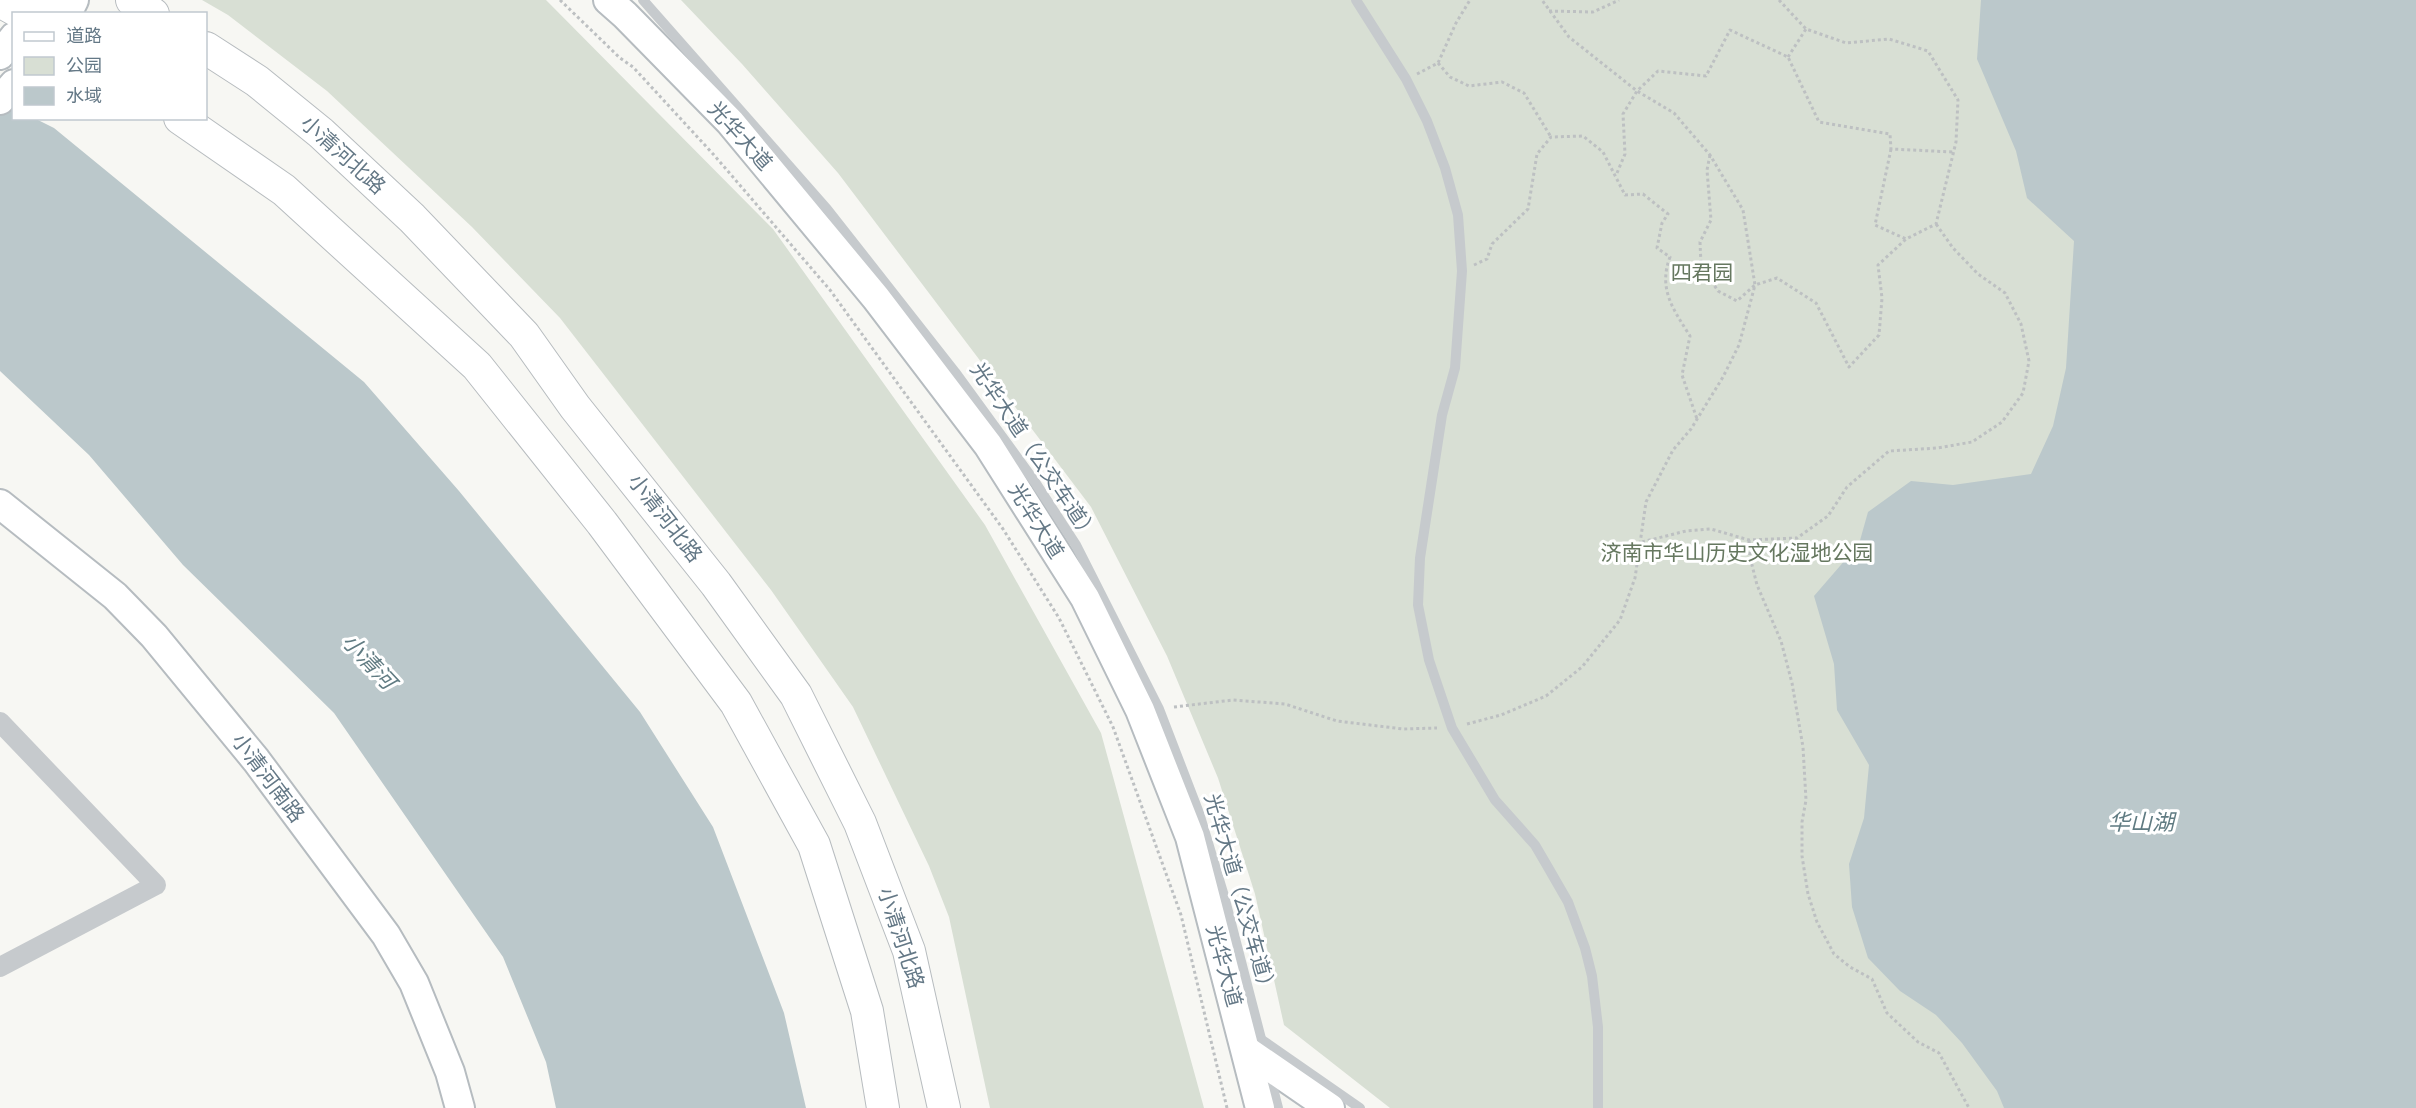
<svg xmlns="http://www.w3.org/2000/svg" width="2416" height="1108" viewBox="0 0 2416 1108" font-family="'PT Sans Narrow','Noto Sans SC',sans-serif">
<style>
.green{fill:#d8dfd4}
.water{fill:#bbc8cb}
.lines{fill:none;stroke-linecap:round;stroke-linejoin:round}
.secondary-casing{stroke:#b6bcc0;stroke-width:32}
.primary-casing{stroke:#b7bcbf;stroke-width:34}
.path{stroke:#bdc0c2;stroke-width:3;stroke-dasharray:3 3;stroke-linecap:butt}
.lane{stroke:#c6cacd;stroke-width:10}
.street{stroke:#c6cacd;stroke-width:20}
.secondary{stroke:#fff;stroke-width:28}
.primary{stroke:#fff;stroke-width:32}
.labels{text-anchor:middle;stroke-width:6;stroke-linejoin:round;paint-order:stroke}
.street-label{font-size:21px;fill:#647886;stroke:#fff}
.park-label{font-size:21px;fill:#667860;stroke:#fff}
.water-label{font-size:22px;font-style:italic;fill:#607b82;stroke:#fff}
</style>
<rect width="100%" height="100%" fill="#f7f7f3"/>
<g class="green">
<path d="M202 0H546L773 229 985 525 1101 733 1204 1108H990L949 917 929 866 853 707 771 590 560 318 472 227 327 91 228 15Z"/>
<path d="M681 0H2416V1108H1390L1284 1025 1255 894 1218 778 1167 656 1091 507 838 173 742 64Z"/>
</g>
<g class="water">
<path d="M1981 0H2416V1108H2004L1997 1091 1962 1043 1936 1015 1900 991 1868 958 1852 907 1849 864 1864 818 1869 765 1837 710 1834 664 1814 596 1859 544 1868 512 1911 481 1953 485 2031 474 2053 426 2066 368 2074 241 2027 198 2016 151 1977 59Z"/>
<path d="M0 99 13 106 14 118 36 119 54 128 364 382 459 491 640 712 713 827 784 1013 806 1108H556L546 1062 503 957 334 713 183 565 89 455 0 371Z"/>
</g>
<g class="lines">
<g class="secondary-casing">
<g id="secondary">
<path d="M608 0 625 15 730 122 876 298 988 445 1085 598 1140 710 1190 837 1260 1108"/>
<path d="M34 14 52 0"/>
<path d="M67 14 74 0"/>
<path d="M0 55 14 37"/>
<path d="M0 100 14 84"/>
<path d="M0 504 115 596 154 636 256 760 386 935 414 983 450 1072 460 1108"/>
<path d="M1247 1051 1330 1108"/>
</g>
</g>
<g class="primary-casing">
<g id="primary">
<path d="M132 0 153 14"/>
<path d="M0 1 23 14"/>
<path d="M206 48 257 81 321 133 412 218 524 335 575 407 716 584 796 695 860 823 909 951 944 1108"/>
<path d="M180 118 284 190 477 366 602 523 736 703 814 845 867 1011 883 1108"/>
</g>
</g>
<g class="path">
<path d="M560 0 620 58 633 67 714 155 830 290 1003 529 1059 618 1113 727 1181 915 1227 1108"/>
<path d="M1549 11 1593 12 1619 0"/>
<path d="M1788 57 1806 29"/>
<path d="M1438 63 1450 77 1469 86 1502 82 1524 93 1551 137"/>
<path d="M1417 74 1438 63 1456 23 1470 0"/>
<path d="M1891 149 1875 225 1906 239"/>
<path d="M1710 155 1707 170 1711 220 1700 242 1701 265 1718 291 1737 301 1755 285 1777 278 1816 303 1849 367 1879 335 1882 298 1878 265 1906 239 1936 224 1956 142 1958 100 1928 51 1889 39 1846 43 1806 29 1779 0"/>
<path d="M1617 173 1625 154 1623 114 1637 91 1658 71 1706 76 1730 30 1788 57 1819 122 1890 134 1891 149 1953 152"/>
<path d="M1474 265 1487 259 1492 244 1528 209 1537 154 1551 137 1583 136 1603 152 1625 195 1643 194 1668 214 1662 223 1657 248 1670 257C1658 289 1673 309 1690 336L1682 375 1697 419"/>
<path d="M1749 540 1750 557 1757 585 1781 641 1792 683 1803 747 1806 800 1802 822V856L1808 894 1817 922 1834 954 1850 967 1872 979 1887 1013 1918 1042 1939 1053 1969 1108"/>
<path d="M1642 542 1686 531 1711 529 1749 540 1797 538 1828 516 1847 487 1889 451 1937 448 1972 442 2002 422 2023 393 2029 361 2021 324 2005 293 1978 274 1953 248 1936 224"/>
<path d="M1174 707 1233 700 1285 704 1337 721 1403 729 1437 728"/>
<path d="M1467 724 1501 715 1546 696 1582 667 1620 620 1635 578 1646 502 1673 450 1691 429 1723 377 1739 345 1755 285 1743 210 1710 155 1674 113 1637 91 1569 37 1542 0"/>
</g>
<g class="lane">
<path d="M643 0 827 209 955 372 1035 482 1076 545 1159 709 1199 813 1224 896 1266 1058"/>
<path d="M1356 0 1406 79 1427 121 1445 168 1458 215 1462 271 1455 368 1442 415 1420 558 1418 605 1429 660 1452 728 1495 800 1535 845 1549 869 1568 902 1585 948 1592 976 1598 1027V1108"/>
<path d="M1262 1040 1360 1108"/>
<path d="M1269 1073 1278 1108"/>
</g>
<path class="street" d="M0 722 156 885 0 967"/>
<use href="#secondary" class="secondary"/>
<use href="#primary" class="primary"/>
</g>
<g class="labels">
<g class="street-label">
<text transform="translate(740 136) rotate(48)" y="7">光华大道</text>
<text transform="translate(343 155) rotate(42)" y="7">小清河北路</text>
<text transform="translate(1034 452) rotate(56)" y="7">光华大道（公交车道）</text>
<text transform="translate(665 518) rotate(52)" y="7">小清河北路</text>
<text transform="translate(1036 521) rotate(58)" y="7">光华大道</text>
<text transform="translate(268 778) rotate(53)" y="7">小清河南路</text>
<text transform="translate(1240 895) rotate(74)" y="7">光华大道（公交车道）</text>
<text transform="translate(901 938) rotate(72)" y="7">小清河北路</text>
<text transform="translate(1224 966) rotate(75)" y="7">光华大道</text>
</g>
<g class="park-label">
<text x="1702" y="280">四君园</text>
<text x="1737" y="560">济南市华山历史文化湿地公园</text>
</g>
<g class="water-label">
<text transform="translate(369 661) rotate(47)" y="8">小清河</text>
<text x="2141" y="830">华山湖</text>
</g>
</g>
<rect x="12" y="12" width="195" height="108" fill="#ffffff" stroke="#c1c9cf" stroke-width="1.5"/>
<rect x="24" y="32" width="30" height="9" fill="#ffffff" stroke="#c1c9cf" stroke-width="1.5"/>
<text x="66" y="42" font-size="18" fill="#647886">道路</text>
<rect x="24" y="57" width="30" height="18" fill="#d8dfd4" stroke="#c1c9cf" stroke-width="1.5"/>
<text x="66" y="72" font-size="18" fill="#647886">公园</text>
<rect x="24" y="87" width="30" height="18" fill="#bbc8cb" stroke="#c1c9cf" stroke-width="1.5"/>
<text x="66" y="102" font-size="18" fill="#647886">水域</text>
</svg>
